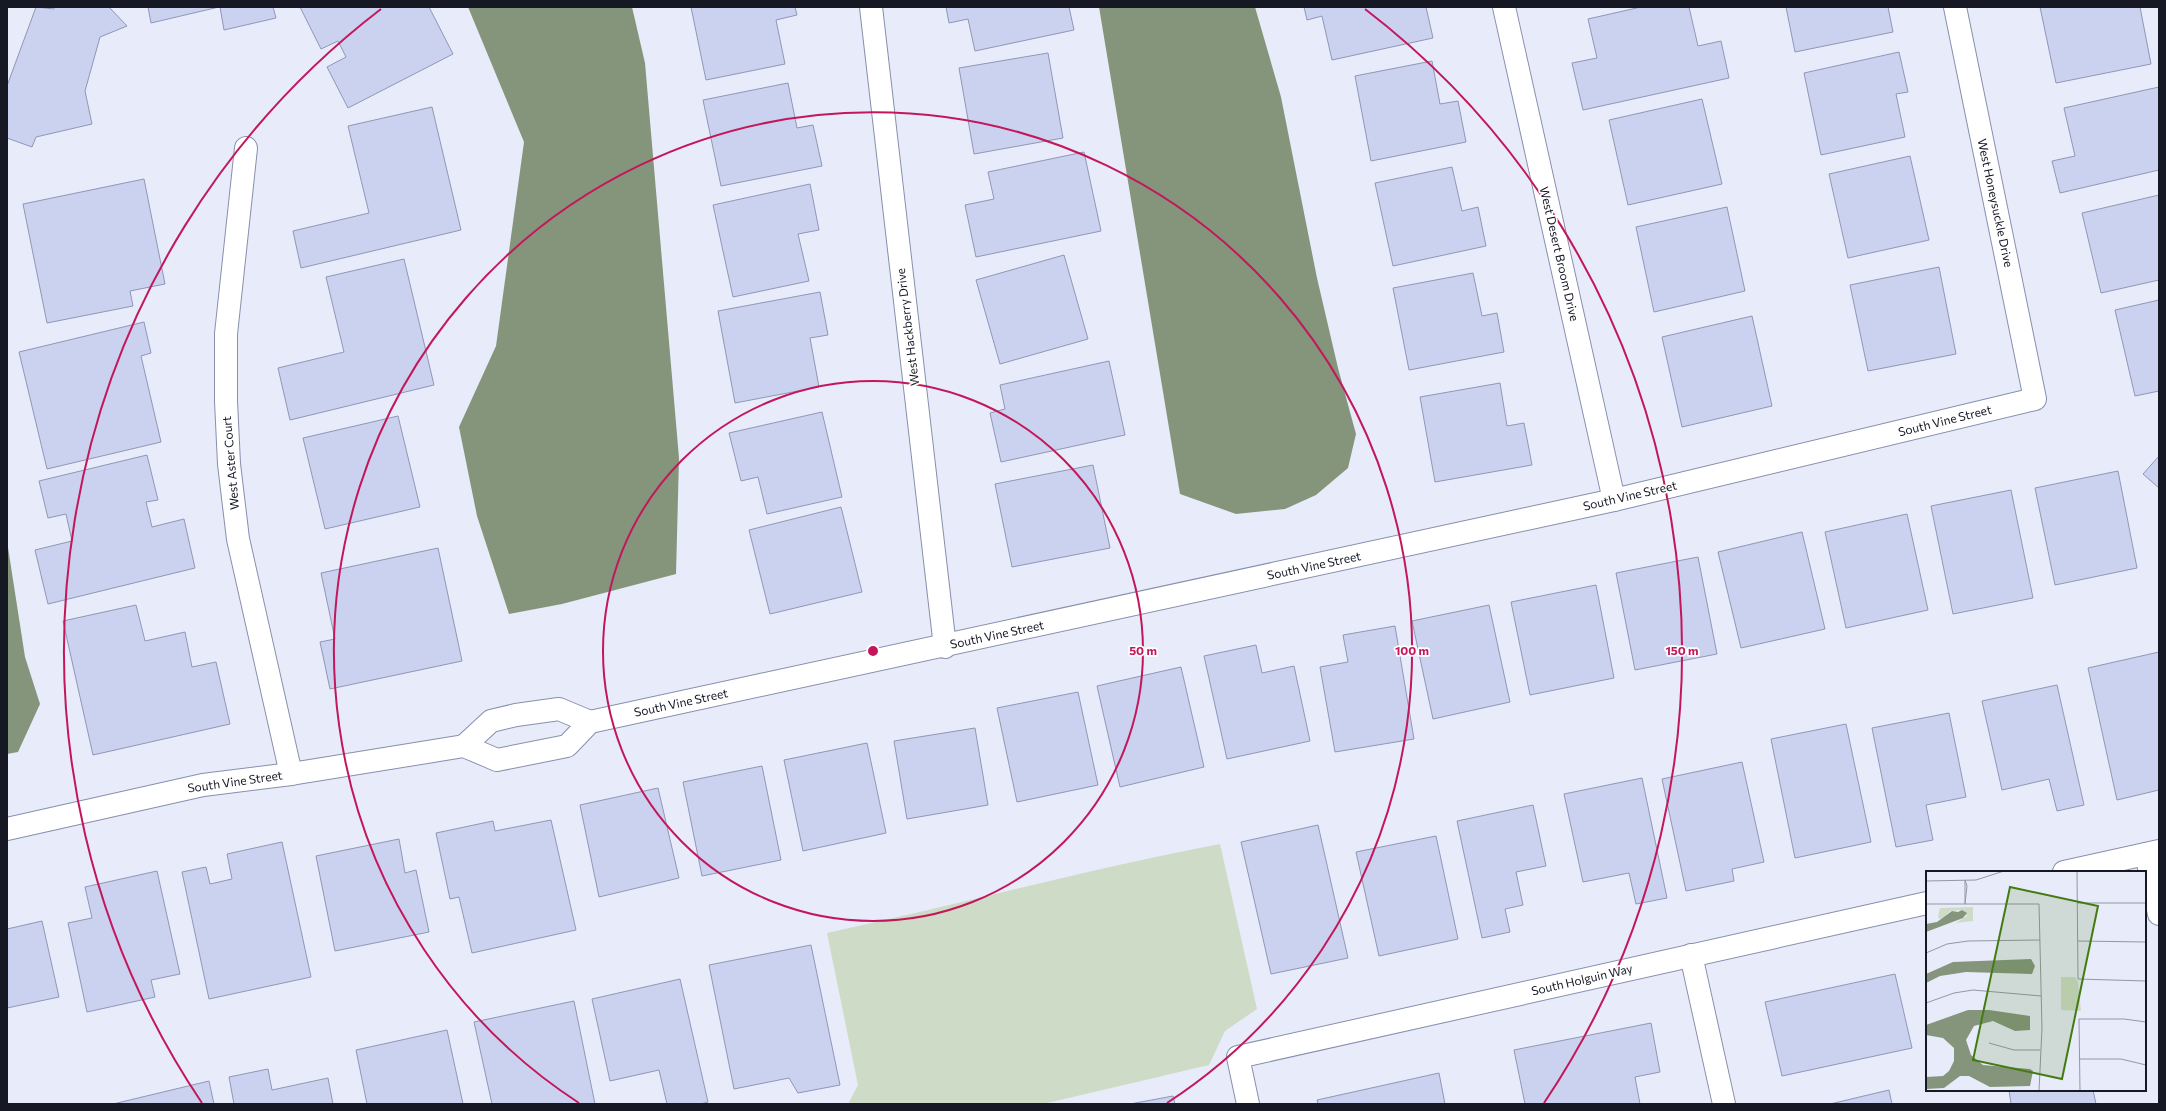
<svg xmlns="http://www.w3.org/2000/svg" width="2166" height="1111" viewBox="0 0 2166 1111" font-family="Commissioner,sans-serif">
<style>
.green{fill:#cedbc7}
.water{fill:#85957c}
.building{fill:#cbd2ef;stroke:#9097b6}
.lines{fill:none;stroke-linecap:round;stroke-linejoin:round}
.minor-casing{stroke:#888fad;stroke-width:24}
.minor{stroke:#fff;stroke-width:22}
.ring{fill:none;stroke:#c2185b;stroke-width:2}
.labels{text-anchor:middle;stroke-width:3.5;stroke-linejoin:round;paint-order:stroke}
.street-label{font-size:12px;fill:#161924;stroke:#fff}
.inset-road{fill:none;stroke:#9497a4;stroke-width:1}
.view{fill:#437b11;fill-opacity:0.15;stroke:#437b11;stroke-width:2}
.inset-edge{fill:none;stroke:#161924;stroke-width:2}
.centre{fill:#c2185b;stroke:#fff;stroke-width:2}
.ring-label{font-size:12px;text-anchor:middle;font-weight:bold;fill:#c2185b;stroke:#fff;stroke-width:3.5;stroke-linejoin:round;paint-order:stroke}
</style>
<rect width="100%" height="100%" fill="#e8ebf9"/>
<path class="green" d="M1220 844 1257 1009 1225 1031 1209 1065 1043 1104H848L858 1085 827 933C958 905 1088 869 1220 844Z"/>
<g class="water">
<path d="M468 7H632L645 63 679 458 676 574 562 604 509 614 477 516 459 427 496 346 524 142Z"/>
<path d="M1099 7H1255L1281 97 1317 278 1338 368 1356 434 1348 468 1316 495 1285 509 1236 514 1180 494Z"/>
<path d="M7 541 25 657 40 704 18 752 7 754Z"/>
</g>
<g class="building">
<path d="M36 7 54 9V7H109L127 26 100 37 85 91 92 124 36 137 32 147 7 138V86Z"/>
<path d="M148 7H219L151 23Z"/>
<path d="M220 7H273L276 18 224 30Z"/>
<path d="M300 7H429L453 54 348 108 327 67 346 57 338 41 321 49Z"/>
<path d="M691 7H795L797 15 776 20 785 64 706 80Z"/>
<path d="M946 7H1069L1074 30 975 51 968 19 949 23Z"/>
<path d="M1304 7H1426L1433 38 1332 60 1322 16 1307 20Z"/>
<path d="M1641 7H1689L1698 46 1721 41 1729 78 1583 110 1572 63 1597 58 1588 19Z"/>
<path d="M1786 7H1888L1893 32 1795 52Z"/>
<path d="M2040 7H2140L2151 64 2056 83Z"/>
<path d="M1899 52 1908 92 1896 94 1905 137 1821 155 1804 73Z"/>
<path d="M1048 53 1063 138 974 154 959 68Z"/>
<path d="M1432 61 1440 104 1458 101 1466 142 1371 161 1355 76Z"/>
<path d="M788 83 797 128 813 125 822 166 721 186 703 100Z"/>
<path d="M2159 87V170L2060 193 2052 161 2075 156 2064 108Z"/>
<path d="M1702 99 1722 184 1628 205 1609 120Z"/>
<path d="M432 107 461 230 301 268 293 231 369 213 348 126Z"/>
<path d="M1084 152 1101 231 976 257 965 205 994 199 988 172Z"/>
<path d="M1910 156 1929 240 1848 258 1829 174Z"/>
<path d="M1452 167 1462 211 1478 207 1486 246 1393 266 1375 183Z"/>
<path d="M144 179 165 284 130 291 133 306 47 323 23 204Z"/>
<path d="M810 184 819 230 798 234 809 281 733 297 713 205Z"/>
<path d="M2159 195V280L2101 293 2082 213Z"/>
<path d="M1727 207 1745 291 1654 312 1636 227Z"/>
<path d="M1064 255 1088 339 1000 364 976 280Z"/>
<path d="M404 259 434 385 290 420 278 368 344 352 326 277Z"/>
<path d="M1939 267 1956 354 1868 371 1850 285Z"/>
<path d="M1473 273 1482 316 1497 313 1504 352 1409 370 1393 288Z"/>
<path d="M820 292 828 335 810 338 819 387 735 403 718 311Z"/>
<path d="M2159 300V391L2135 396 2115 310Z"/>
<path d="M1752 316 1772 406 1682 427 1662 337Z"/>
<path d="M144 322 151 353 141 356 161 442 47 469 19 352Z"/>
<path d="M1109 361 1125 435 1001 462 990 413 1005 409 1000 385Z"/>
<path d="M1500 383 1507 426 1524 423 1532 465 1435 482 1420 397Z"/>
<path d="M822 412 842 497 767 514 758 477 741 481 729 433Z"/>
<path d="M398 416 420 507 325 529 303 438Z"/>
<path d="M147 455 158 500 146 502 152 527 184 519 195 568 48 604 35 550 72 541 66 514 48 518 39 481Z"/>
<path d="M2159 456V488L2143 474Z"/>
<path d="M1093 465 1110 548 1012 567 995 484Z"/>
<path d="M2118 471 2137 568 2055 585 2035 488Z"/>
<path d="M2011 490 2033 598 1953 614 1931 506Z"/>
<path d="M841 507 862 592 770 614 749 530Z"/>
<path d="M1907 514 1928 610 1846 628 1825 532Z"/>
<path d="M1802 532 1825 629 1741 648 1718 552Z"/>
<path d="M438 548 462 661 330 689 320 642 335 639 321 573Z"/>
<path d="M1698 557 1717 654 1635 670 1616 573Z"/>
<path d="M1596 585 1614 678 1530 695 1511 602Z"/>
<path d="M136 605 145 641 185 632 192 667 216 662 230 724 93 755 63 621Z"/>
<path d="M1489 605 1510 702 1433 719 1412 621Z"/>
<path d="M1395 626 1414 739 1335 752 1320 667 1348 662 1343 635Z"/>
<path d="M1256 645 1262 673 1294 666 1310 741 1227 759 1204 656Z"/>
<path d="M2159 652V790L2117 800 2088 668Z"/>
<path d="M1181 667 1204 767 1120 787 1097 686Z"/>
<path d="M2057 685 2084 805 2057 811 2049 779 2002 790 1982 701Z"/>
<path d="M1078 692 1098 785 1017 802 997 708Z"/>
<path d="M1949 713 1966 797 1926 805 1933 840 1896 847 1872 728Z"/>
<path d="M1846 724 1871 842 1795 858 1771 739Z"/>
<path d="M975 728 988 805 907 819 894 741Z"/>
<path d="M867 743 886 833 803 851 784 760Z"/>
<path d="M1742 762 1764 862 1732 869 1734 881 1686 891 1662 779Z"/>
<path d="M762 766 781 860 702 876 683 782Z"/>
<path d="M1642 778 1667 898 1636 904 1629 873 1583 882 1564 794Z"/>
<path d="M658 788 679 878 599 897 580 805Z"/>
<path d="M1533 805 1546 866 1516 872 1523 905 1505 909 1510 932 1482 938 1457 821Z"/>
<path d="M551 820 576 930 472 953 459 897 450 899 436 833 493 821 495 831Z"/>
<path d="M1318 825 1348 958 1271 974 1241 842Z"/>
<path d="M1436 836 1458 939 1379 956 1356 852Z"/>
<path d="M399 839 405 873 416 870 429 932 335 951 316 856Z"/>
<path d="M282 842 311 977 209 999 182 872 206 867 210 884 232 879 227 854Z"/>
<path d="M157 871 180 974 151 980 155 997 87 1012 68 923 92 918 85 887Z"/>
<path d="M42 921 59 997 7 1008V929Z"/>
<path d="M811 945 840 1085 798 1093 789 1078 734 1089 709 965Z"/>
<path d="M1895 974 1912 1048 1782 1076 1765 1002Z"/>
<path d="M680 979 708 1102 700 1104H667L659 1070 610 1081 592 999Z"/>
<path d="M574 1001 595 1104H492L474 1022Z"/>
<path d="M1651 1023 1660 1072 1635 1077 1640 1104H1525L1514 1050Z"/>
<path d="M447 1030 463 1104H367L356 1050Z"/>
<path d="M268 1069 272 1090 328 1078 333 1104H234L229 1077Z"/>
<path d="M1439 1073 1445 1104H1318L1317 1100Z"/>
<path d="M209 1081 214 1104H113Z"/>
<path d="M1889 1090 1892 1104H1830Z"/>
<path d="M2009 1090H2093L2096 1104H2011Z"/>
<path d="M1173 1096 1175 1104H1130Z"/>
</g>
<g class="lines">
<g class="minor-casing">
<g id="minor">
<path d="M871 7 945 647"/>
<path d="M1504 7 1614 500"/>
<path d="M246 148 226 334V401L229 464 238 539 291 774"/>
<path d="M464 746 491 721 516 715 559 709 590 722"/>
<path d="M7 829 203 785 291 774 464 746 497 760 567 746 590 722 1614 500 2035 399 1955 7"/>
<path d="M2146 854 2159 914"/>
<path d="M2064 872 2159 851"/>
<path d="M1691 955 1724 1104"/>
<path d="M1248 1104 1238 1057 1927 903"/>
</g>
</g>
<use href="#minor" class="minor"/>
</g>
<g class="ring">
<circle cx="873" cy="651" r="270"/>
<path d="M579 1103A539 539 0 1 1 1167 1103"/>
<path d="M202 1103A809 809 0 0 1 381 9M1365 9A809 809 0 0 1 1544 1103"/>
</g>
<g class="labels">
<g class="street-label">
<text transform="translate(1995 203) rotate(78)" y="4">West Honeysuckle Drive</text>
<text transform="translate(1559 254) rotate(77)" y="4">West Desert Broom Drive</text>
<text transform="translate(908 327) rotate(-97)" y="4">West Hackberry Drive</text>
<text transform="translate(1945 421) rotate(-14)" y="4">South Vine Street</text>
<text transform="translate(231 463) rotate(-95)" y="4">West Aster Court</text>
<text transform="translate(1630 496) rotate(-13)" y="4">South Vine Street</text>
<text transform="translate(1314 566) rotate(-12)" y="4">South Vine Street</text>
<text transform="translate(997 635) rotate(-12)" y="4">South Vine Street</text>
<text transform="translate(681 703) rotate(-12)" y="4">South Vine Street</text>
<text transform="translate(235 782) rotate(-8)" y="4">South Vine Street</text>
<text transform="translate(1582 980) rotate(-13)" y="4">South Holguin Way</text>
</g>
</g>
<g transform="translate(1926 871)">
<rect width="220" height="220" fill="#e8ebf9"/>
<path d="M47 36V50L30 52 41 45 37 39 24 40 19 45 14 48 12 46 14 37ZM135 106H149L152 111 155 140 135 139Z" fill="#cedbc7"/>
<path d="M36 39 41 42 37 47 0 61V53L11 51 26 40 32 41ZM105 88 109 95 106 103 40 101 14 105 0 112V103L27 91ZM42 139H63L104 145V159L89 160 67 150 48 155 40 169 45 184 57 194 104 198 107 200 104 215 64 216 43 205H34L18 217 0 218V206L17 205 23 200 28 190V177L17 167 0 164V154Z" fill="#85957c"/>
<path class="inset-road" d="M151 0 152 108 220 110M0 10 50 9 78 0M151 32H220M0 33H113L116 157 113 220M39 33 41 15 39 9M39 33V9M152 70 220 71M0 82 21 73 42 70 114 69M0 132 28 122 47 119 115 125M63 172 88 179H114M153 188H195L220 194M154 220 153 148H198L220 151"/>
<path class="view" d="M84 16 172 35 136 208 47 189Z"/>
<rect width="220" height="220" class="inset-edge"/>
</g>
<circle cx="873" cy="651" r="6" class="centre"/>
<g class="ring-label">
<text x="1143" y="655">50 m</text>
<text x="1412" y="655">100 m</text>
<text x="1682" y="655">150 m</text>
</g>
<rect width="2166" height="1111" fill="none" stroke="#161924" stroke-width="16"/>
</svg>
